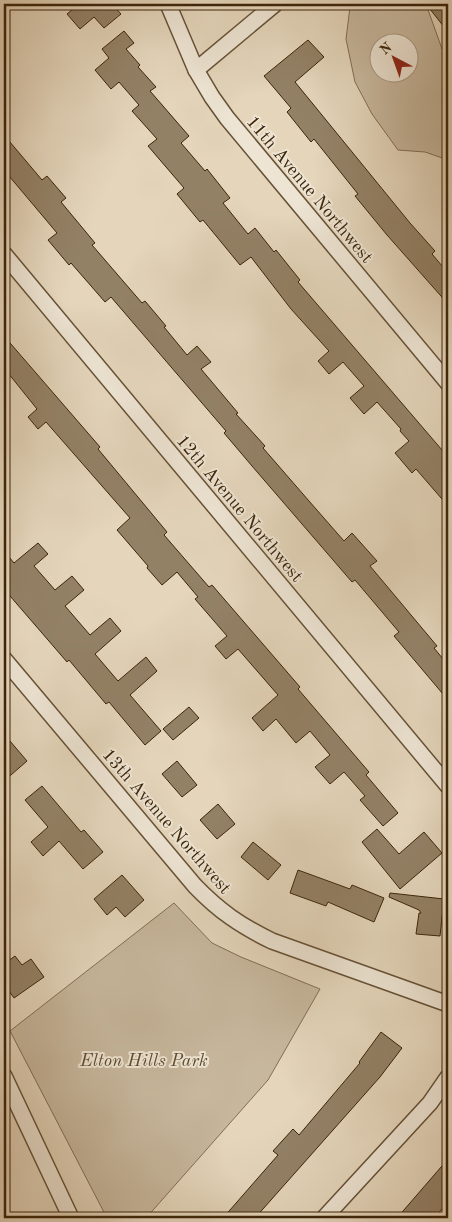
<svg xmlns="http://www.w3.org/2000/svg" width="452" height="1222" viewBox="0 0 452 1222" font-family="'Old Standard TT',serif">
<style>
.green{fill:#c7b79d;stroke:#826e53;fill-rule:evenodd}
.building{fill:#938166;stroke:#3c2509}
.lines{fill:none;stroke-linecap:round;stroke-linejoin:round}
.minor-casing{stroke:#665136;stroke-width:18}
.minor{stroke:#ede4d3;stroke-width:15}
.labels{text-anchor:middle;stroke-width:4;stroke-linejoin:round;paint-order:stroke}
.street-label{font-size:18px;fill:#3c2509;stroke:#ede4d3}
.park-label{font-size:18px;font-style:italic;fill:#5f4a2e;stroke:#ede4d3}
</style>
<rect width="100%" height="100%" fill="#e4d5bb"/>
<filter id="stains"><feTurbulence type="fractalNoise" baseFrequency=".004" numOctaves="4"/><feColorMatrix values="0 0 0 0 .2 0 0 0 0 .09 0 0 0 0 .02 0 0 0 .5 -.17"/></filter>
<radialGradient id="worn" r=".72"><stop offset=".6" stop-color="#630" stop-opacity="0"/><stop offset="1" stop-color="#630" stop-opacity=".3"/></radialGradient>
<g class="green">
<path d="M349 4H426L442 49 448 54V160L425 152 398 150 372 114 355 82 346 39 350 7ZM380 42H410V72H380Z"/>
<path d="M174 903 212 943 241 957 320 989 268 1080 146 1218H107L10 1031Z"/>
</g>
<g class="building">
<path d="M79 4H112L121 14 104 28 94 17 80 29 67 14Z"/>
<path d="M426 4H448V32Z"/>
<path d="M124 31 134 43 126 49 140 65 138 67 156 87 150 91 189 136 181 143 205 171 207 169 230 198 223 203 248 234 255 228 274 252 276 250 300 280 298 282 448 457V506L416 469 412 473 395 453 409 441 400 431 401 429 377 402 364 414 350 398 364 386 343 362 329 374 318 361 329 351 291 309 251 257 240 265 203 220 200 222 177 194 184 188 148 146 157 139 132 111 139 105 119 82 111 89 95 70 109 58 102 49Z"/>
<path d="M308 40 324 57 295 82 410 223 435 251 432 254 448 273V304L387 235 355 196 358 194 314 139 311 142 287 112 291 108 264 76Z"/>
<path d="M4 135 42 180 47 176 66 198 61 202 95 243 92 245 142 303 145 301 166 326 164 327 187 355 197 346 211 362 201 369 238 413 236 414 265 446 263 448 309 501 344 541 352 533 377 561 370 566 437 646 434 648 448 665V700L394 636 399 632 355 580 352 582 252 466 224 433 226 431 111 297 105 302 71 263 69 265 48 240 57 233 4 170Z"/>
<path d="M4 336 100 447 98 449 167 532 164 535 209 587 212 585 300 687 298 689 369 772 366 775 398 813 383 826 360 800 365 796 344 772 330 784 315 767 330 755 310 731 296 743 276 719 263 731 252 718 278 695 238 649 226 659 215 646 227 636 195 599 198 597 177 572 162 585 147 568 148 566 117 530 130 518 46 422 38 429 28 417 37 409 4 368Z"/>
<path d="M38 543 48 554 34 566 55 590 72 576 84 590 65 606 90 635 110 618 121 631 95 654 118 681 146 657 157 671 130 695 161 731 145 745 109 702 106 704 69 660 67 662 4 589V551L14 563Z"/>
<path d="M189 707 199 718 173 740 163 729Z"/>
<path d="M4 734 27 761 4 781Z"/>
<path d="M177 761 197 785 182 797 162 774Z"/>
<path d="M42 786 81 832 84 830 103 852 83 869 59 841 43 856 31 842 48 827 25 800Z"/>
<path d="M218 804 235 824 217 839 200 820Z"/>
<path d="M377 829 399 854 424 832 442 853 400 889 362 842Z"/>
<path d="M253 842 281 865 268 880 241 857Z"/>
<path d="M298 870 350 889 352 885 384 898 374 922 328 902 326 906 290 893Z"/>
<path d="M122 875 144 900 125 917 116 907 107 915 94 899Z"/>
<path d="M390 893 444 899 440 936 416 934 419 913H421L419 910 389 897Z"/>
<path d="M15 956 22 965 31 959 44 977 14 998 4 984V964Z"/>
<path d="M381 1032 402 1048 380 1077 255 1218H223L278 1155 273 1151 293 1129 299 1135 360 1063 359 1062Z"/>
<path d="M448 1159V1202L434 1218H397Z"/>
</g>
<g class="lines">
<g class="minor-casing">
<g id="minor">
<path d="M168 4 196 70 212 97 227 118 448 383"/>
<path d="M196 70 275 4"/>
<path d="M4 254 448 786"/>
<path d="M4 659 195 886C219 911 241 926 272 941L448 1004"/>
<path d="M4 1076 71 1218"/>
<path d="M324 1218 430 1103 448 1077"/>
</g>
</g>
<use href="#minor" class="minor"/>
</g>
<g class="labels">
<g class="street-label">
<text transform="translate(310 189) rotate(50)" y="6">11th Avenue Northwest</text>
<text transform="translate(240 508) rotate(50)" y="6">12th Avenue Northwest</text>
<text transform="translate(167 821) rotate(49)" y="6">13th Avenue Northwest</text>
</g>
<g class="park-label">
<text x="144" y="1066">Elton Hills Park</text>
</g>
</g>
<rect width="452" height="1222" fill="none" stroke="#e4d5bb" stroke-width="20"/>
<rect x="5" y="5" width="442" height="1212" fill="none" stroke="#3c2509" stroke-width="2.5"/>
<rect x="10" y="10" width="432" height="1202" fill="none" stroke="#3c2509"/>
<g transform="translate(394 58) rotate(319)"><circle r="24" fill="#ede4d3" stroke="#a69882"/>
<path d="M0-4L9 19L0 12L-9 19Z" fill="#8f2418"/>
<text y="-8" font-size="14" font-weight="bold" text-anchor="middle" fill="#3c2509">N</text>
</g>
<rect width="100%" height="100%" filter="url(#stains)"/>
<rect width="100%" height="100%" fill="url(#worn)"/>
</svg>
